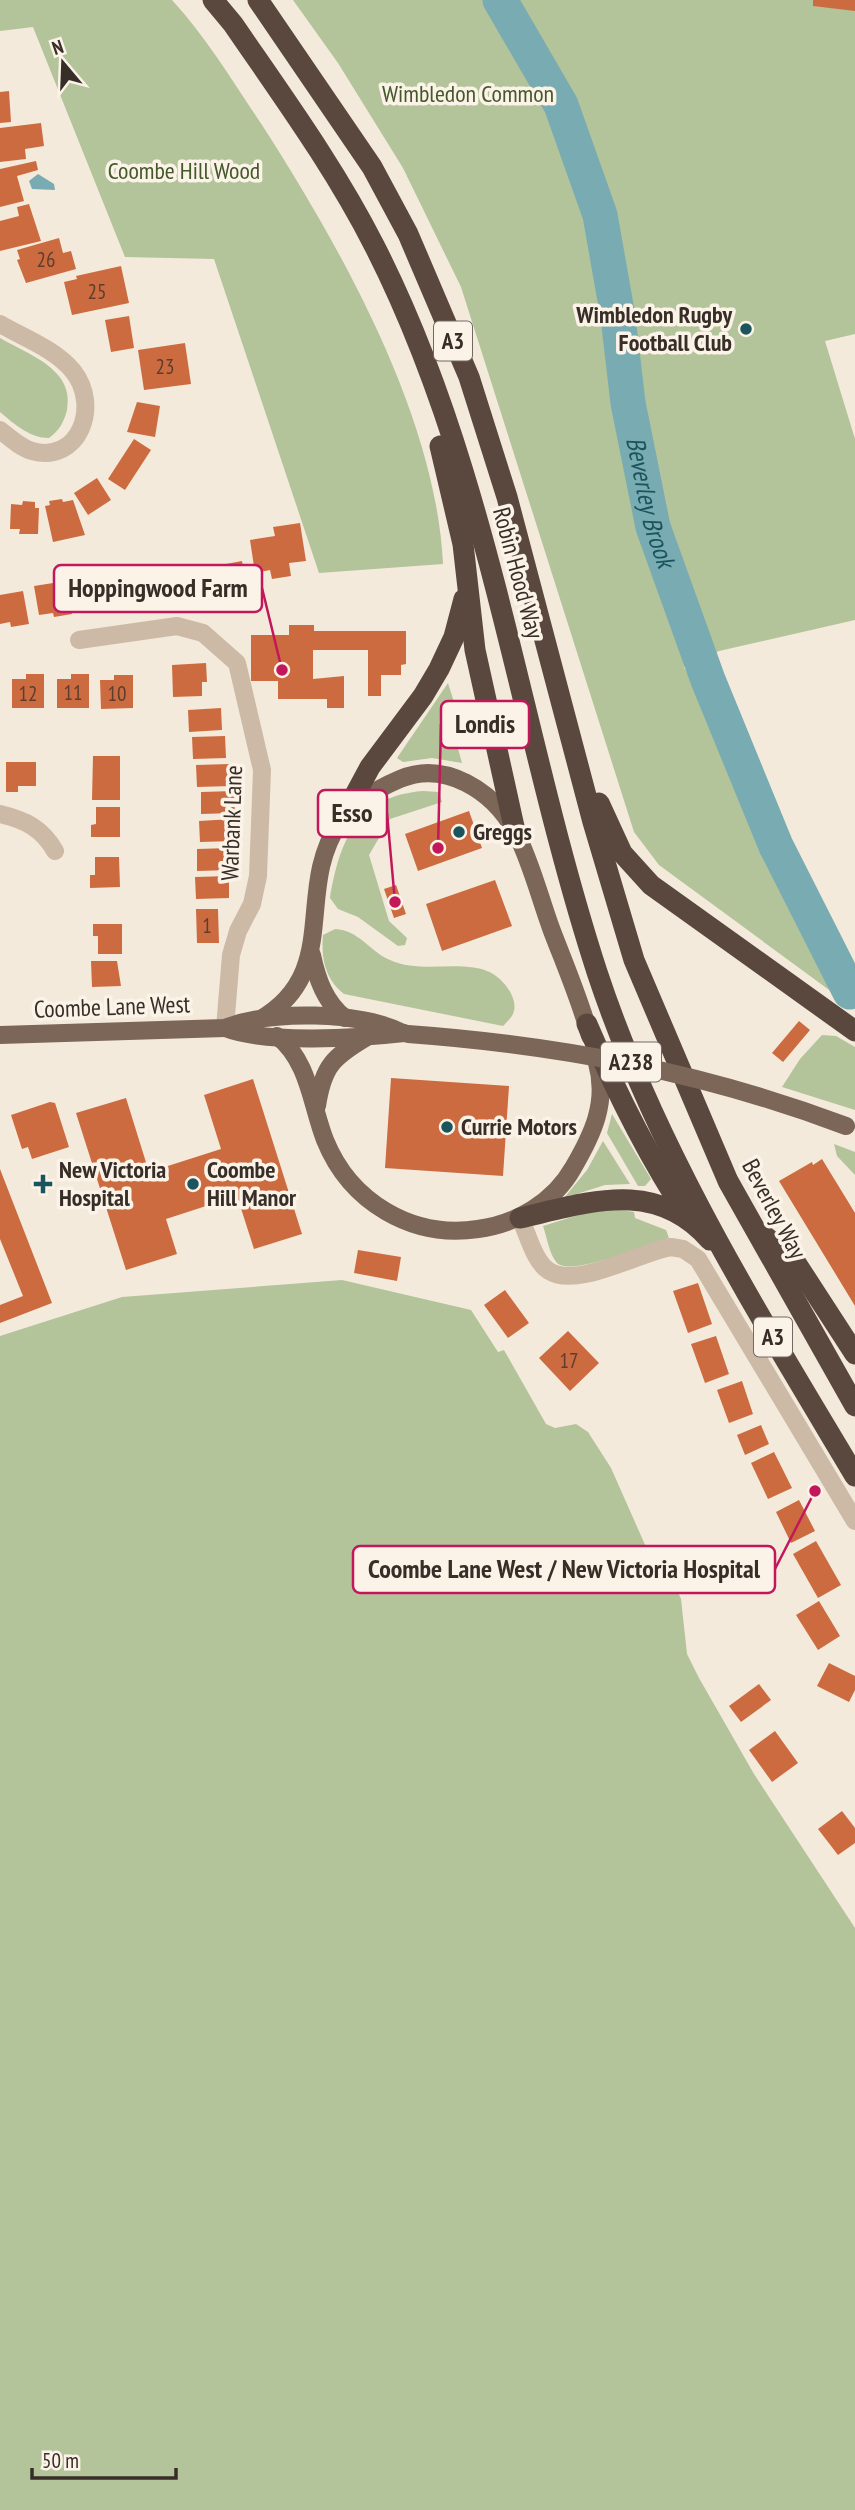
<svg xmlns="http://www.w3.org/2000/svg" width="855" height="2510" viewBox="0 0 855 2510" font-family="'PT Sans Narrow',sans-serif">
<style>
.green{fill:#b3c39a}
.water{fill:#79acb2}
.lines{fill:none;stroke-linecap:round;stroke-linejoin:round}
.river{stroke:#79acb2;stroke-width:35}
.building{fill:#cd6b40}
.minor{stroke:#ccbaa6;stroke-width:18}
.major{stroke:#7b6658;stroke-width:18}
.highway{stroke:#5a483e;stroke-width:21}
.major-bridge{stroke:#7b6658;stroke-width:18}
.poi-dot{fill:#1b545c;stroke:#fbf3e8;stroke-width:2.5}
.labels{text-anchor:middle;stroke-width:7;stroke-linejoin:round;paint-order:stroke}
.number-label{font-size:21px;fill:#5d3d2e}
.shield{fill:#fbf3e8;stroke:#726962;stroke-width:2}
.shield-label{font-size:23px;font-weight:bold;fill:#382e28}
.park-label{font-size:24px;fill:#44582a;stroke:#fbf3e8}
.poi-label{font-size:24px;font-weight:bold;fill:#382e28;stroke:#fbf3e8;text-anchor:start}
.street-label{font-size:24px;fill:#382e28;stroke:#fbf3e8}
.water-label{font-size:26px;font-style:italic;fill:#1b545c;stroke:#fbf3e8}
.leader{fill:none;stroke:#c2185b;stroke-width:2.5}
.callout-dot{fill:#c2185b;stroke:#fbf3e8;stroke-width:2.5}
.callout{fill:#fbf3e8;stroke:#c2185b;stroke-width:2.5}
.callout-label{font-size:26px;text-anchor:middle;font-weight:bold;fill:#382e28}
</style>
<rect width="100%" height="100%" fill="#f3eadb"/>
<g class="green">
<path d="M0 0H172C207 38 233 82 262 125 341 248 436 416 443 564L319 573 214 259 125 257 33 27 0 31Z"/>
<path d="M293 0H855V334L825 341 855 439V620L719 651 684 667 690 677 720 667 783 818 759 828 836 995 659 865 634 832 461 287 403 168 338 63Z"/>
<path d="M0 338C29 355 75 369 67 410 64 422 59 431 49 438 30 438 14 424 0 412Z"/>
<path d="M448 683 459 718 453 731 462 763 432 758 403 762 397 758Z"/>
<path d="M423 791 439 792 442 802 390 819 369 855 389 921 407 938 405 945 398 946 358 917 338 909 330 898C340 839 358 796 423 791Z"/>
<path d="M335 929C359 930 369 951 390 960 421 974 458 960 487 971 501 976 520 998 513 1014 511 1018 506 1023 503 1026L344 994C325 979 321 958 323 935Z"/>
<path d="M822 1035 836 1036 855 1047V1110L782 1087 800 1059Z"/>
<path d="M612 1114 651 1179 645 1186H638L607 1133Z"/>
<path d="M603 1141 630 1184 605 1185 564 1198 587 1170Z"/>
<path d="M834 1144 855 1152V1175L837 1156Z"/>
<path d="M617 1209 634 1212 635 1218 666 1230 669 1238C650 1244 570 1277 557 1263 549 1254 547 1237 543 1226L591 1211Z"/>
<path d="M342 1280 471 1310 498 1352 504 1350 546 1424 555 1428 576 1424 588 1432 611 1468 646 1547 671 1576 681 1599 687 1654 699 1678 754 1774 855 1928V2510H0V1336L122 1297Z"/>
</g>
<path class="water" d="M38 174 54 184 55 190 32 189 29 181Z"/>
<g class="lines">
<path class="river" id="s1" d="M500 0 561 105 600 215 618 317 628 403 653 527 708 680 776 846 850 992"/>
</g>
<g class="building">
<path d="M813 0H855V11L813 6Z"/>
<path d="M9 91 11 122 0 123V92Z"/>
<path d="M41 123 44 146 25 149 26 159 0 162V128Z"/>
<path d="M36 161 38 170 17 176 24 201 0 207V169Z"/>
<path d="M29 204 41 241 0 251V221L19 216 17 207Z"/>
<path d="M59 238 63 253 71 251 76 269 26 283 17 260 20 259 17 250Z"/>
<path d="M121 266 129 303 72 315 64 282 77 279 76 276Z"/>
<path d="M129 316 134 348 111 352 105 320Z"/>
<path d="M185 343 191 384 144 390 138 350Z"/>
<path d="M137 402 160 406 155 437 127 432Z"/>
<path d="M134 439 151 450 125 490 108 479Z"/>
<path d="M97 478 111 500 88 515 74 493Z"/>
<path d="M62 499 63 502 73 500 85 535 53 542 45 506 50 505 49 501Z"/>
<path d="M23 501 35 502V508H39L38 534H19L20 529H10L11 504 22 505Z"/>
<path d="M300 523 306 561 289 563 291 576 272 579 270 570 255 573 250 540 275 536 273 527Z"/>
<path d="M242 561 248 594 230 598 229 593 215 595 210 567Z"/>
<path d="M197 564 203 598 185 601 184 596 170 599 165 570Z"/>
<path d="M66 581 72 614 54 617 53 613 39 615 34 586Z"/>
<path d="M23 591 29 624 11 627 10 622 0 624V595Z"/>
<path d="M289 625H314V631H406V664L401 665V675H381V696H368V650H313V679L344 676V708H327V699H278V681H251V635H289Z"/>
<path d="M206 663 207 682H202V696L173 697 172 665Z"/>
<path d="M26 674H44V708H12V679H26Z"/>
<path d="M71 674H89V708H57V679H71Z"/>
<path d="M114 675H133V708L101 709 100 680H114Z"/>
<path d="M221 708 222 730 189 732 188 710Z"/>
<path d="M225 736 226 758 193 759 192 737Z"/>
<path d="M93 756H120V800H92Z"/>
<path d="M6 762H36V786H18V792H6Z"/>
<path d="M230 764 231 786 197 787 196 765Z"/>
<path d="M234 791 235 813 201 814V792Z"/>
<path d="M96 807H120V837H91V825L96 824Z"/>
<path d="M469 811 482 848 418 871 405 834Z"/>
<path d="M233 819V841L200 842 199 821Z"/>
<path d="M230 848 231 870 197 871V849Z"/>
<path d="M95 857H119L120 887 90 888V875H95Z"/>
<path d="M229 876V898L196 899 195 877Z"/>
<path d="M495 880 512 926 442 951 426 904Z"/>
<path d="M396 885 406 914 394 918 384 889Z"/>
<path d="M196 909H218L219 943H197Z"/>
<path d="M93 924H122V954H98V936H93Z"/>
<path d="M91 961H117L121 986 92 987Z"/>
<path d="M799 1021 810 1030 783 1062 772 1053Z"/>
<path d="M391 1078 509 1086 503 1176 385 1168Z"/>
<path d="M253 1079 302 1234 254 1249 237 1196 166 1219 177 1254 126 1270 76 1113 126 1098 149 1172 221 1149 204 1095Z"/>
<path d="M50 1102 55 1103 69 1147 32 1159 28 1147 22 1149 11 1115Z"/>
<path d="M822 1159 855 1213V1306L779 1181 812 1162 813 1165Z"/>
<path d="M0 1169 52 1303 0 1323V1305L23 1296 0 1239Z"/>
<path d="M358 1250 401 1257 397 1281 354 1273Z"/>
<path d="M698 1283 712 1324 688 1333 673 1291Z"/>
<path d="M505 1290 529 1323 508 1338 484 1305Z"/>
<path d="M568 1331 599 1363 570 1391 539 1358Z"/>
<path d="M716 1336 729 1374 705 1383 691 1344Z"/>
<path d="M742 1381 753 1414 729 1423 717 1390Z"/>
<path d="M761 1425 769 1444 745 1455 737 1435Z"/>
<path d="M774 1452 792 1488 768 1499 751 1463Z"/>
<path d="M799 1500 815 1531 791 1543 776 1512Z"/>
<path d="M816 1541 841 1585 818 1598 793 1554Z"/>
<path d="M819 1601 840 1636 818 1650 796 1615Z"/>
<path d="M829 1663 855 1676V1690L849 1702 817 1686Z"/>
<path d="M759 1684 771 1700 741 1722 729 1706Z"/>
<path d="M775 1731 798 1763 772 1782 749 1750Z"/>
<path d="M842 1811 855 1828V1843L838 1855 818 1829Z"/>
</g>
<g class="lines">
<g class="minor">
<path d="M0 324C24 338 55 349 73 371 101 406 79 464 32 451 21 448 10 438 0 430"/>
<path d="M79 640 177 626 203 633 237 663 262 770 258 876 252 904 238 931 231 955 225 1028"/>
<path d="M0 814C25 820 42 828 55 851"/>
<path d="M520 1218C528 1234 534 1262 549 1271 577 1289 640 1252 671 1247L683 1249 698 1259 855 1521"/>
</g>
<g class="major">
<path d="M312 955C317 979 325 1002 345 1018"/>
<path d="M259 1020C343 972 293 891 340 822 353 803 379 788 400 779 445 760 493 791 515 831 531 861 540 899 552 931 565 965 580 1000 590 1036"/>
<path d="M225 1028C265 1044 360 1038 404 1033"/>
<path d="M0 1035 225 1028C271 1010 359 1011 403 1033"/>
<path d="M277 1036C309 1061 311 1104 325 1140 350 1202 412 1239 478 1229 516 1224 554 1202 573 1168 593 1134 608 1102 597 1063"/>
<path d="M317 1106C323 1066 333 1057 367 1037"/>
</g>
<g class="highway">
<path d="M213 0 233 24C283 97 335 168 375 247 490 473 519 732 597 972 656 1151 759 1315 855 1476"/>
<path d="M258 0 372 167 408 234 469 377 507 497 593 822 634 960 728 1181 855 1406"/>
<path d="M440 446 463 544 475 650 515 831"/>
<path d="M599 803 622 853 651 885 855 1031"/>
<path d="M341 821 370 767 423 696 439 669 454 637 464 599"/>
<path d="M587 1024C616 1092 647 1155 688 1217"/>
<path d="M520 1218C590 1202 656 1178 710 1240"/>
<path d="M760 1232 794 1260 855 1354"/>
</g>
<path class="major-bridge" d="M408 1034C559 1045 703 1072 846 1126"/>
</g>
<g class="poi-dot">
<circle cx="746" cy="329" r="7"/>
<circle cx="459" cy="832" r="7"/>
<circle cx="447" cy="1127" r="7"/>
<path d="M39.5 1173.5h7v7h7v7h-7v7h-7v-7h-7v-7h7z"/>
<circle cx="193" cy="1184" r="7"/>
</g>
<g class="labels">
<g class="number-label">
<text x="46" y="267">26</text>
<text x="97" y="299">25</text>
<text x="165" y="374">23</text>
<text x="73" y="700">11</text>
<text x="28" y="701">12</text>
<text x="117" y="701">10</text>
<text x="207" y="933">1</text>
<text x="569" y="1368">17</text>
</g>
<g class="shield">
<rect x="434" y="321.5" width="38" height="39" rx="5"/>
<rect x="601" y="1042.5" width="60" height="39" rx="5"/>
<rect x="754" y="1317.5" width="38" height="39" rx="5"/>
</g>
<g class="shield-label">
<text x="453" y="349">A3</text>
<text x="631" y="1070">A238</text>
<text x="773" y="1345">A3</text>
</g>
<g class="park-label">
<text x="468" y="102">Wimbledon Common</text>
<text x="184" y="179">Coombe Hill Wood</text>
</g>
<g class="poi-label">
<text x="732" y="323" text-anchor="end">Wimbledon Rugby<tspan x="732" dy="28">Football Club</tspan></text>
<text x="473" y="840">Greggs</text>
<text x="461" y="1135">Currie Motors</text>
<text x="59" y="1178">New Victoria<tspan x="59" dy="28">Hospital</tspan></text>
<text x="207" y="1178">Coombe<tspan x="207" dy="28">Hill Manor</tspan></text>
</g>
<g class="street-label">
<text transform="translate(518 573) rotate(75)" y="8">Robin Hood Way</text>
<text transform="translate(232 823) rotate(-88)" y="8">Warbank Lane</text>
<text transform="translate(112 1007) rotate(-2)" y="8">Coombe Lane West</text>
<text transform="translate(774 1209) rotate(62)" y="8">Beverley Way</text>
</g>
<g class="water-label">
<text dy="9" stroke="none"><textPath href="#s1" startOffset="530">Beverley Brook</textPath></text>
</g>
</g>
<path class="leader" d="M282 670L262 588M438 848L441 724M395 902L387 813M815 1491L775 1569"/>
<g class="callout-dot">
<circle cx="282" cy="670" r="7"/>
<circle cx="438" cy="848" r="7"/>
<circle cx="395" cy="902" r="7"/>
<circle cx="815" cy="1491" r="7"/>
</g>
<g class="callout">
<rect x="54" y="565" width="208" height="47" rx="7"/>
<rect x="441" y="701" width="88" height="47" rx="7"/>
<rect x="318" y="790" width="69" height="47" rx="7"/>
<rect x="353" y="1546" width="422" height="47" rx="7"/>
</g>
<g class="callout-label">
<text x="158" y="597">Hoppingwood Farm</text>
<text x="485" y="733">Londis</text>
<text x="352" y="822">Esso</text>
<text x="564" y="1578">Coombe Lane West / New Victoria Hospital</text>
</g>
<g transform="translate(63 63) rotate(341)" stroke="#fbf3e8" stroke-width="5" paint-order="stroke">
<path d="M0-5L12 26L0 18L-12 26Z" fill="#382e28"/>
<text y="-10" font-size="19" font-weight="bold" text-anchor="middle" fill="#382e28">N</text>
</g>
<path d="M32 2468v10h144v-10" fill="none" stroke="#382e28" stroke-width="3.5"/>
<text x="42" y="2468" font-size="21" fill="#382e28" stroke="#fbf3e8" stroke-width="5" paint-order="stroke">50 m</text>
</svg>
